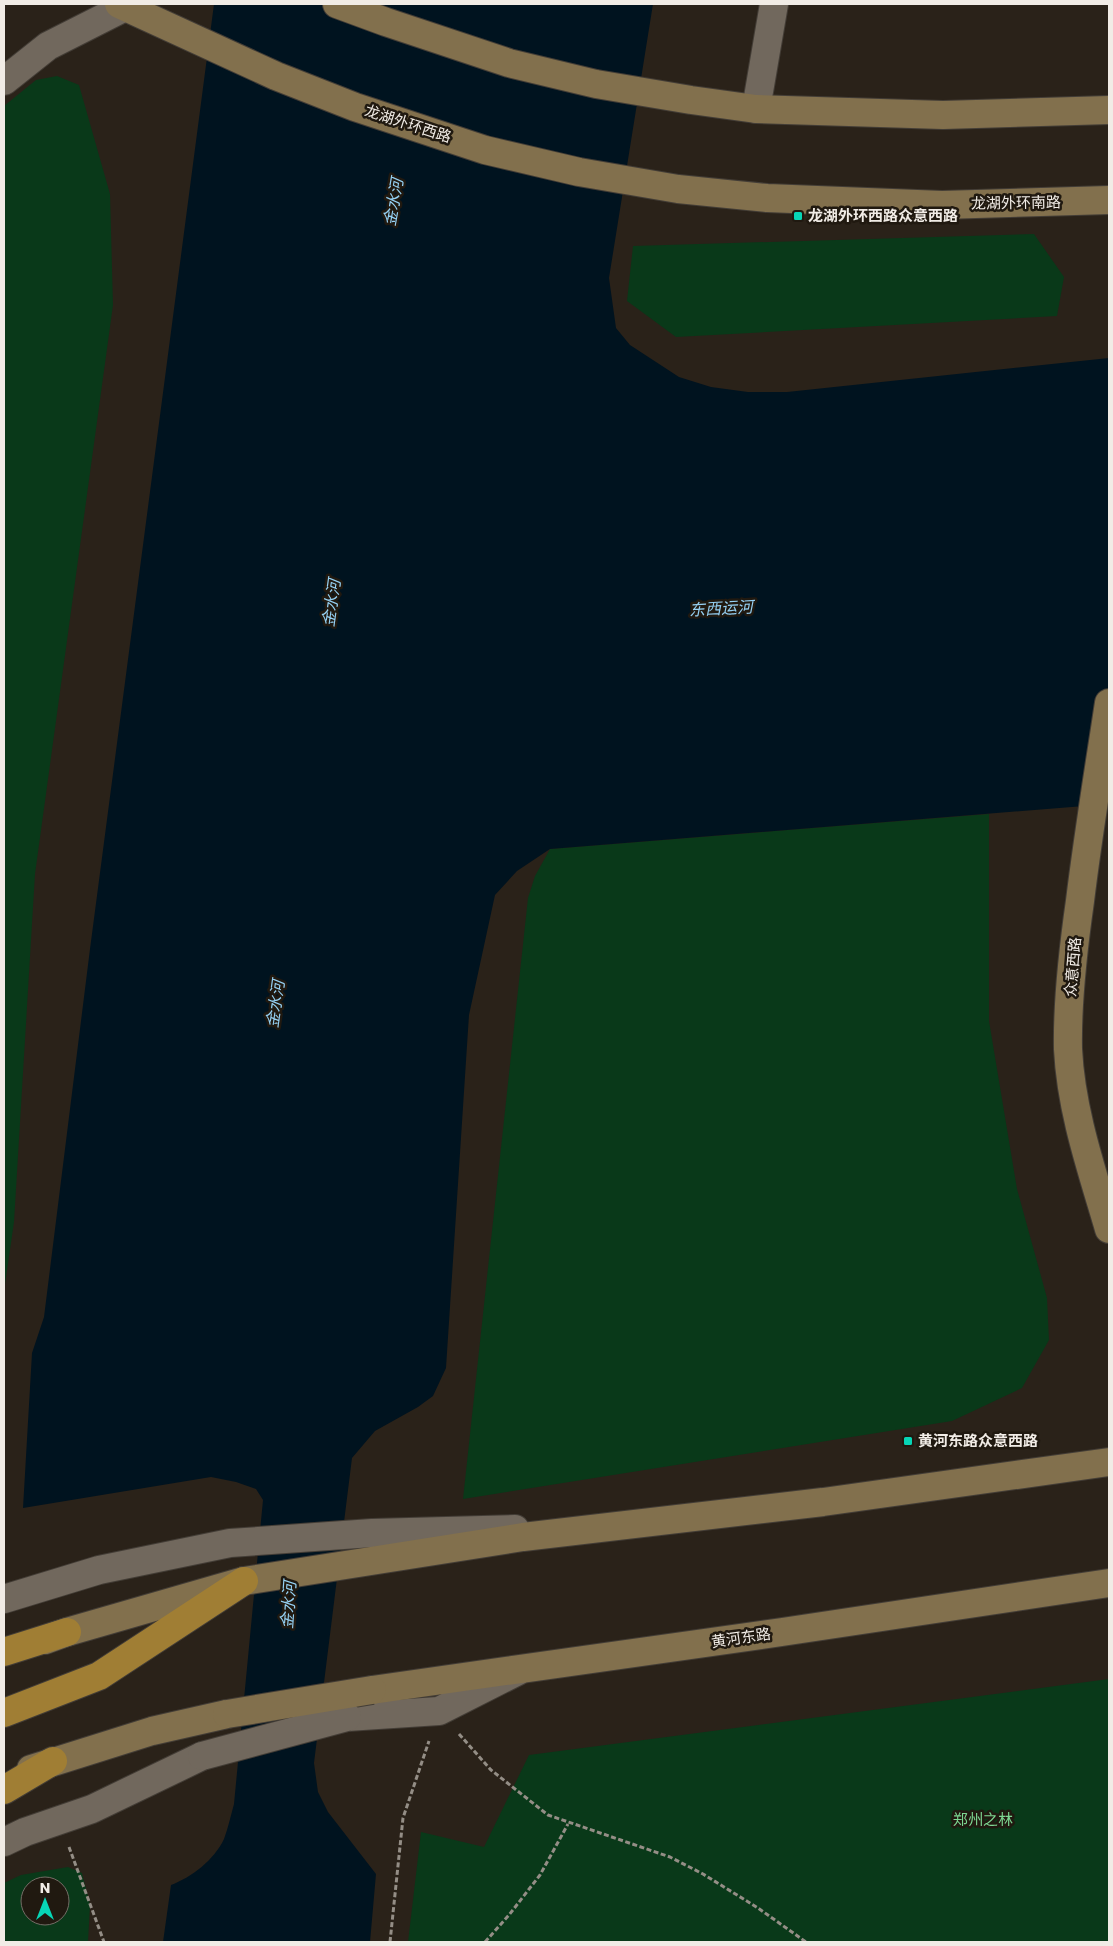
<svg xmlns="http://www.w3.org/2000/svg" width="1113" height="1946" viewBox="0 0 1113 1946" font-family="Poppins,'Noto Sans SC',sans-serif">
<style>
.green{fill:#093919;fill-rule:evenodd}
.water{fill:#00131f}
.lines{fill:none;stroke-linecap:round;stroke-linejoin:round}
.minor-casing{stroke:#433d36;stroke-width:30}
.secondary-casing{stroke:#433d36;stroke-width:30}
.trunk-casing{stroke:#433d36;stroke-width:30}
.path{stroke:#948e86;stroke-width:3;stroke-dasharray:5 2.5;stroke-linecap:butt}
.minor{stroke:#71685d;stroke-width:28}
.secondary{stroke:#82704d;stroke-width:28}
.trunk{stroke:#a07e34;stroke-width:28}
.minor-bridge-casing{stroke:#433d36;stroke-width:30;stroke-linecap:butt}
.secondary-bridge-casing{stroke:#433d36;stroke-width:30;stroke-linecap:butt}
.minor-bridge{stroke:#71685d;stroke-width:28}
.secondary-bridge{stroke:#82704d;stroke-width:28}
.poi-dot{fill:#07d5b6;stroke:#201910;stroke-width:2}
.labels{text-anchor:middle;stroke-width:5;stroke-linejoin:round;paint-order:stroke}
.street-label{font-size:15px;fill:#f1ece6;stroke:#201910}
.poi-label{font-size:15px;font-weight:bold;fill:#f1ece6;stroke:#201910;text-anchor:start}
.park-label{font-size:15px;fill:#7dd792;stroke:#201910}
.water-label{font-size:16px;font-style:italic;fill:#95d1f4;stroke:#201910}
</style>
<rect width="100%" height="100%" fill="#2a2219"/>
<g class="green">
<path d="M57 76 79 85 110 194 113 305 35 874 14 1222 4 1291V106L36 80Z"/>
<path d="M1034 234 1064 277 1057 316 676 337 627 301 633 246Z"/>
<path d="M989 814V1021L1017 1189 1047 1298 1049 1340 1022 1388 952 1421 463 1499 528 898 535 876 550 849Z"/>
<path d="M1109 1679V1942H408L421 1832 484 1847 529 1755Z"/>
<path d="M68 1867 82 1873 90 1905 88 1942H4V1883L21 1875ZM30 1886H60V1916H30Z"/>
</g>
<path class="water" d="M214 4H653L609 278 616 328 630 345 679 377 711 387 748 392H787L1109 358V804L550 849 517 871 495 895 469 1015 446 1368 433 1396 418 1407 375 1431 352 1458 314 1763 318 1792 328 1812 376 1874 370 1942H163L171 1885C192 1877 214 1860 224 1839 228 1828 231 1815 234 1804L263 1500 256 1489 236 1482 211 1477 23 1508 32 1353 44 1317 90 949Z"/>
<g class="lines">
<g class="minor-casing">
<g id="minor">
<path d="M4 81 48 46 125 7"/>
<path d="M756 109 774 4"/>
<path d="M4 1599 99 1570 230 1543 372 1533 515 1529"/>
<path d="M347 1717 439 1711 518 1671"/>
<path d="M4 1842 25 1832 92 1809 202 1756"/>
</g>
</g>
<g class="secondary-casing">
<g id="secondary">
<path d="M119 4 276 76 355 107 485 150 579 172 678 189 767 198 942 205 1109 200"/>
<path d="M337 4 386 22 509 63 596 84 691 100 756 109 943 115 1109 110"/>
<path d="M1109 703C1099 769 1088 835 1080 901 1073 950 1067 1000 1068 1049 1071 1111 1092 1171 1109 1229"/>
<path d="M45 1640 67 1632 244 1581 523 1537 823 1502 1109 1462"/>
<path d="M372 1690 782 1632 1109 1583"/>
<path d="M31 1769 152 1731 227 1714"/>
</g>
</g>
<g class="trunk-casing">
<g id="trunk">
<path d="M4 1652 67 1632"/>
<path d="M4 1713 99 1676 244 1581"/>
<path d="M4 1790 53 1761"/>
</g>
</g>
<g class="path">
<path d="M459 1734 491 1770 548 1815 670 1857 703 1874 758 1908 806 1942"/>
<path d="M69 1847 104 1942"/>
<path d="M390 1942 403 1818 429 1741"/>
<path d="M485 1942 509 1915 540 1875 568 1824"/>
</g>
<use href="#minor" class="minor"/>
<use href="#secondary" class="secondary"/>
<use href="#trunk" class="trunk"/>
<g class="minor-bridge-casing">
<path id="minor-bridge" d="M202 1756 347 1717"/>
</g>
<g class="secondary-bridge-casing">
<path id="secondary-bridge" d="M227 1714 372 1690"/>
</g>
<use href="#minor-bridge" class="minor-bridge"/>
<use href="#secondary-bridge" class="secondary-bridge"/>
</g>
<g class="poi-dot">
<rect x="793" y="211" width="10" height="10" rx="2.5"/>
<rect x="903" y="1436" width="10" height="10" rx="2.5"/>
</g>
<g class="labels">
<g class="street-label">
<text transform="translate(408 124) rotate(18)" y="5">龙湖外环西路</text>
<text transform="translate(1016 203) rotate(-1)" y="5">龙湖外环南路</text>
<text transform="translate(1073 967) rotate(-85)" y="5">众意西路</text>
<text transform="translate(741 1638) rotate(-8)" y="5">黄河东路</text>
</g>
<g class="poi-label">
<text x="808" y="221">龙湖外环西路众意西路</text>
<text x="918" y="1446">黄河东路众意西路</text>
</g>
<g class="park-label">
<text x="983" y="1825">郑州之林</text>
</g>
<g class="water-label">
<text transform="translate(393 202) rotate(-80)" y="6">金水河</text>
<text transform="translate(331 603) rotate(-82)" y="6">金水河</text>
<text transform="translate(721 608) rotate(-3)" y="6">东西运河</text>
<text transform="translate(275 1004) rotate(-82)" y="6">金水河</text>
<text transform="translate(288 1605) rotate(-86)" y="6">金水河</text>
</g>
</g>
<rect width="1113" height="1946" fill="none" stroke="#f1ece6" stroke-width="10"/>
<g transform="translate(45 1901)"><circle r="24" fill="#201910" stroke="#746d66"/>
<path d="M0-4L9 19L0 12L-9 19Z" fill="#07d5b6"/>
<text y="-8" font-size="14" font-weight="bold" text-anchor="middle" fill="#f1ece6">N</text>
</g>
</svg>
